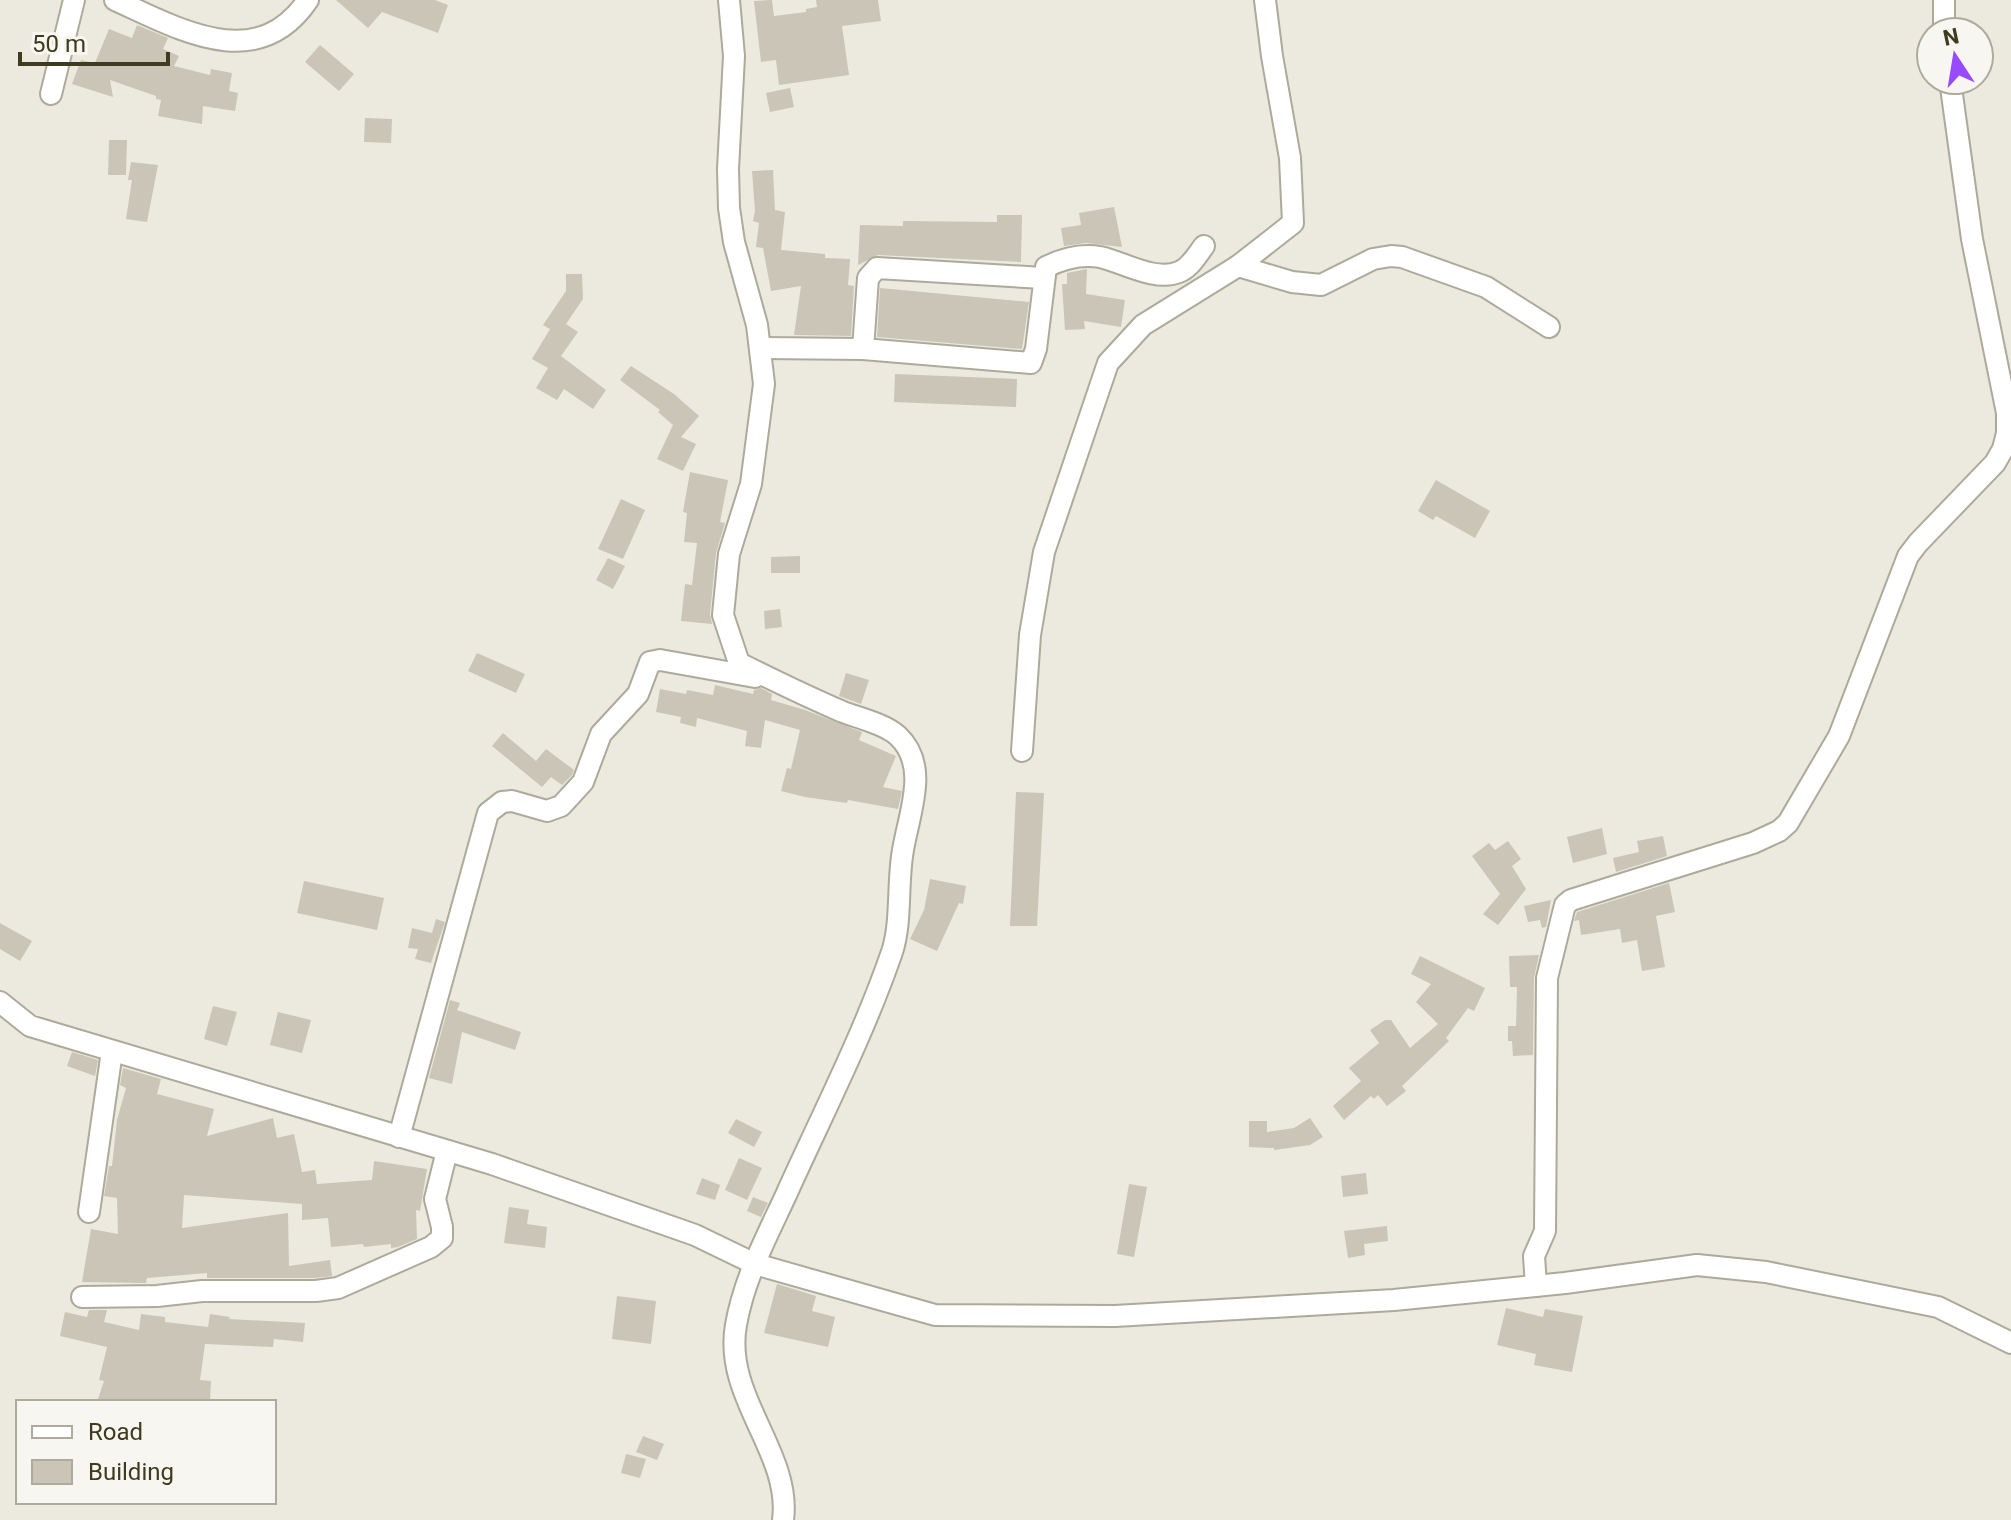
<svg xmlns="http://www.w3.org/2000/svg" width="2011" height="1520" viewBox="0 0 2011 1520" font-family="Roboto,sans-serif">
<style>
.building{fill:#cac5b7}
.lines{fill:none;stroke-linecap:round;stroke-linejoin:round}
.minor-casing{stroke:#adaa9a;stroke-width:24}
.minor{stroke:#fff;stroke-width:20}
</style>
<rect width="100%" height="100%" fill="#ece9df"/>
<g class="building">
<path d="M336 0H435L448 5 438 33 382 12 368 28Z"/>
<path d="M772 0 774 16 806 12V9L817 7 816 0H878L881 21 842 26 849 75 779 85 776 60 761 62 754 1Z"/>
<path d="M137 25 168 38 163 49 179 56 174 66 210 75 211 69 232 73 229 91 238 93 235 111 203 106 202 124 158 116 161 100 156 99V96L110 80 113 97 72 84 81 60 95 63 109 29 132 38Z"/>
<path d="M320 45 354 74 339 91 305 62Z"/>
<path d="M790 88 794 107 770 112 766 93Z"/>
<path d="M365 118 392 119 391 143 364 142Z"/>
<path d="M109 140H127L126 175H108Z"/>
<path d="M131 162 158 165 147 222 126 219 132 180H128Z"/>
<path d="M773 170 775 210 785 212 781 250 825 254V258L850 259 848 285 854 286 851 336 794 335 801 286 771 291 763 248 756 247 759 223 753 221 755 211 752 171Z"/>
<path d="M1114 207 1122 247 1086 243 1064 246 1061 228 1081 225 1079 213Z"/>
<path d="M997 215H1022L1021 262 878 255 858 265 860 225 903 226V221L997 222Z"/>
<path d="M1087 269 1086 294 1125 300 1121 327 1084 321 1085 329 1065 330 1062 284H1067V273Z"/>
<path d="M566 274H582L583 299 566 324 578 332 561 356 606 390 593 409 564 389 557 400 536 388 548 368 532 359 550 329 543 325 566 291Z"/>
<path d="M880 288 1029 302 1022 349 877 337Z"/>
<path d="M631 366 674 394 699 416 681 437 696 444 683 471 657 459 673 425 658 412 660 410 620 380Z"/>
<path d="M895 374 1017 379 1016 407 894 402Z"/>
<path d="M690 472 728 480 720 522 725 523 716 553 710 614 712 624 681 621 685 584 692 585 697 543 684 542 687 513 683 512Z"/>
<path d="M1436 480 1490 511 1475 538 1436 516 1433 520 1418 511Z"/>
<path d="M621 499 645 510 623 559 598 549Z"/>
<path d="M800 556V573H771V557Z"/>
<path d="M608 558 625 566 613 589 596 580Z"/>
<path d="M780 609 782 627 765 629 764 611Z"/>
<path d="M477 653 525 674 516 693 468 671Z"/>
<path d="M846 673 869 680 861 704 839 696Z"/>
<path d="M715 685 753 694 754 690 761 688 772 694 771 700 805 710 862 732 859 740 896 756 883 787 902 791 898 809 848 800 847 803 805 797 781 791 787 768 791 769 800 730 765 720 761 748 745 746 747 731 697 718 696 727 680 723 681 717 656 712 660 689 686 694 687 690 713 695Z"/>
<path d="M503 733 536 761 546 749 574 770 572 775 562 785 551 777 542 787 492 746Z"/>
<path d="M1016 792 1044 793 1037 926H1010Z"/>
<path d="M1602 828 1607 854 1573 863 1567 837Z"/>
<path d="M1663 836 1667 856 1616 872 1613 858 1639 852 1637 841Z"/>
<path d="M1508 841 1521 859 1512 866 1526 889 1498 925 1483 914 1500 894 1472 856 1489 843 1495 850Z"/>
<path d="M930 879 966 886 963 904 959 903 937 951 910 939 924 910Z"/>
<path d="M304 881 384 898 377 930 297 913Z"/>
<path d="M1669 883 1675 912 1656 916 1665 967 1642 971 1637 940 1622 943 1620 929 1581 935 1579 920 1574 921 1577 912Z"/>
<path d="M1551 900 1546 927 1542 928 1540 920 1528 922 1524 906Z"/>
<path d="M436 919 445 922 431 963 415 959 418 949 408 948 412 928 432 933Z"/>
<path d="M0 923 32 941 20 961 0 949Z"/>
<path d="M1539 955 1534 978 1533 1055 1513 1056 1512 1041H1508V1026H1516L1517 987H1510L1509 956Z"/>
<path d="M1420 956 1485 988 1474 1011 1468 1008 1446 1038 1449 1041 1402 1086 1406 1091 1387 1106 1378 1095 1374 1099 1371 1096 1344 1120 1333 1106 1361 1081 1349 1068 1379 1043 1370 1030 1385 1020H1391L1410 1048 1438 1024 1416 1002 1431 984 1411 974Z"/>
<path d="M450 1000 460 1003 457 1010 521 1032 515 1050 462 1032 452 1084 429 1078Z"/>
<path d="M213 1006 237 1012 227 1046 204 1039Z"/>
<path d="M278 1012 311 1020 302 1053 270 1045Z"/>
<path d="M72 1052 98 1060 95 1076 67 1066Z"/>
<path d="M123 1068 161 1079 157 1094 214 1109 207 1136 273 1118 277 1138 294 1134 302 1172 315 1170 317 1184 372 1180 374 1161 427 1169 420 1211 416 1210 417 1239 398 1247 391 1248V1244L364 1247 363 1244 331 1247 328 1218 302 1220V1204L184 1195 182 1228 288 1213 289 1266 330 1260 332 1276 315 1278H207V1273L147 1278 146 1283 82 1282 91 1229 118 1234 117 1198 104 1196 109 1166H112L117 1120 126 1088 120 1085Z"/>
<path d="M1310 1118 1323 1137 1310 1145 1274 1150V1148L1249 1147V1121H1267V1132L1294 1128Z"/>
<path d="M736 1119 762 1132 754 1147 728 1133Z"/>
<path d="M739 1158 762 1168 747 1200 725 1190Z"/>
<path d="M1366 1173 1368 1194 1343 1197 1341 1176Z"/>
<path d="M702 1178 720 1185 715 1200 696 1194Z"/>
<path d="M1129 1184 1147 1187 1134 1257 1117 1254Z"/>
<path d="M753 1197 768 1203 761 1217 747 1211Z"/>
<path d="M509 1207 529 1210 527 1224 547 1227 545 1248 504 1243Z"/>
<path d="M1387 1226 1388 1241 1364 1244 1365 1255 1348 1258 1344 1231Z"/>
<path d="M777 1284 816 1296 812 1311 835 1317 828 1347 764 1333Z"/>
<path d="M617 1296 656 1301 651 1344 612 1339Z"/>
<path d="M1506 1308 1543 1317 1545 1309 1583 1316 1572 1372 1534 1365 1536 1354 1497 1345Z"/>
<path d="M89 1310H107L104 1322 139 1330 141 1314 165 1317V1322L208 1327 210 1314 230 1317 229 1319 305 1323 303 1342 274 1339 273 1347 205 1344 200 1380 211 1381 210 1402H97L104 1381 99 1380 107 1347 60 1336 65 1312 87 1317Z"/>
<path d="M643 1436 664 1444 657 1460 636 1452Z"/>
<path d="M626 1454 646 1459 640 1478 621 1473Z"/>
</g>
<g class="lines">
<g class="minor-casing">
<g id="minor">
<path d="M115 0C179 29 257 75 308 0"/>
<path d="M729 0 734 56 728 169 729 208 734 242 757 325 764 384 751 484 729 554 723 615 739 663C773 680 808 697 843 712 859 718 885 724 898 736 930 766 909 813 903 850 897 882 902 922 892 952 863 1036 822 1115 786 1195 766 1238 744 1279 736 1325 723 1397 792 1453 783 1520"/>
<path d="M1944 0V32"/>
<path d="M51 94 74 0"/>
<path d="M1238 266 1292 282 1321 285 1373 259 1391 256 1402 257 1486 287 1549 327"/>
<path d="M760 348 863 349 1031 363 1036 349 1046 267C1062 259 1082 254 1100 257 1123 262 1155 282 1179 272 1190 268 1197 255 1204 246"/>
<path d="M863 349 868 278 877 268 1043 278"/>
<path d="M1022 751 1030 635 1044 552 1108 363 1143 325 1238 266 1293 223 1290 158 1272 56 1265 0"/>
<path d="M0 1002 30 1026 492 1164 695 1235 755 1264 935 1315 1115 1316 1394 1300 1565 1283 1697 1265 1766 1272 1938 1307 2011 1343"/>
<path d="M399 1137 488 813 502 802 512 801 547 811 561 806 583 782 601 734 638 694 650 662 660 660 755 677"/>
<path d="M89 1212 112 1051"/>
<path d="M1536 1286 1534 1256 1545 1231 1547 978 1565 905 1571 900 1753 843 1779 831 1788 823 1839 736 1908 556 1918 543 1995 463 2003 449 2007 433V413L1972 239 1950 80"/>
<path d="M82 1297 157 1296 202 1291H316L338 1288 431 1247 442 1238V1227L435 1199 447 1151"/>
</g>
</g>
<use href="#minor" class="minor"/>
</g>
<rect x="16" y="1400" width="260" height="104" fill="#f8f6f0" stroke="#aeab9c" stroke-width="2"/>
<rect x="32" y="1426" width="40" height="12" fill="#ffffff" stroke="#aeab9c" stroke-width="2"/>
<text x="88" y="1440" font-size="24" fill="#3e3b1e">Road</text>
<rect x="32" y="1460" width="40" height="24" fill="#cac5b7" stroke="#aeab9c" stroke-width="2"/>
<text x="88" y="1480" font-size="24" fill="#3e3b1e">Building</text>
<g transform="translate(1955 56) rotate(348)"><circle r="38" fill="#f8f6f0" stroke="#aeab9c" stroke-width="2"/>
<path d="M0-6L14 30L0 20L-14 30Z" fill="#974aff"/>
<text y="-12" font-size="22" font-weight="bold" text-anchor="middle" fill="#3e3b1e">N</text>
</g>
<path d="M20 52v12h148v-12" fill="none" stroke="#3e3b1e" stroke-width="4"/>
<text x="32" y="52" font-size="24" fill="#3e3b1e" stroke="#f8f6f0" stroke-width="6" paint-order="stroke">50 m</text>
</svg>
